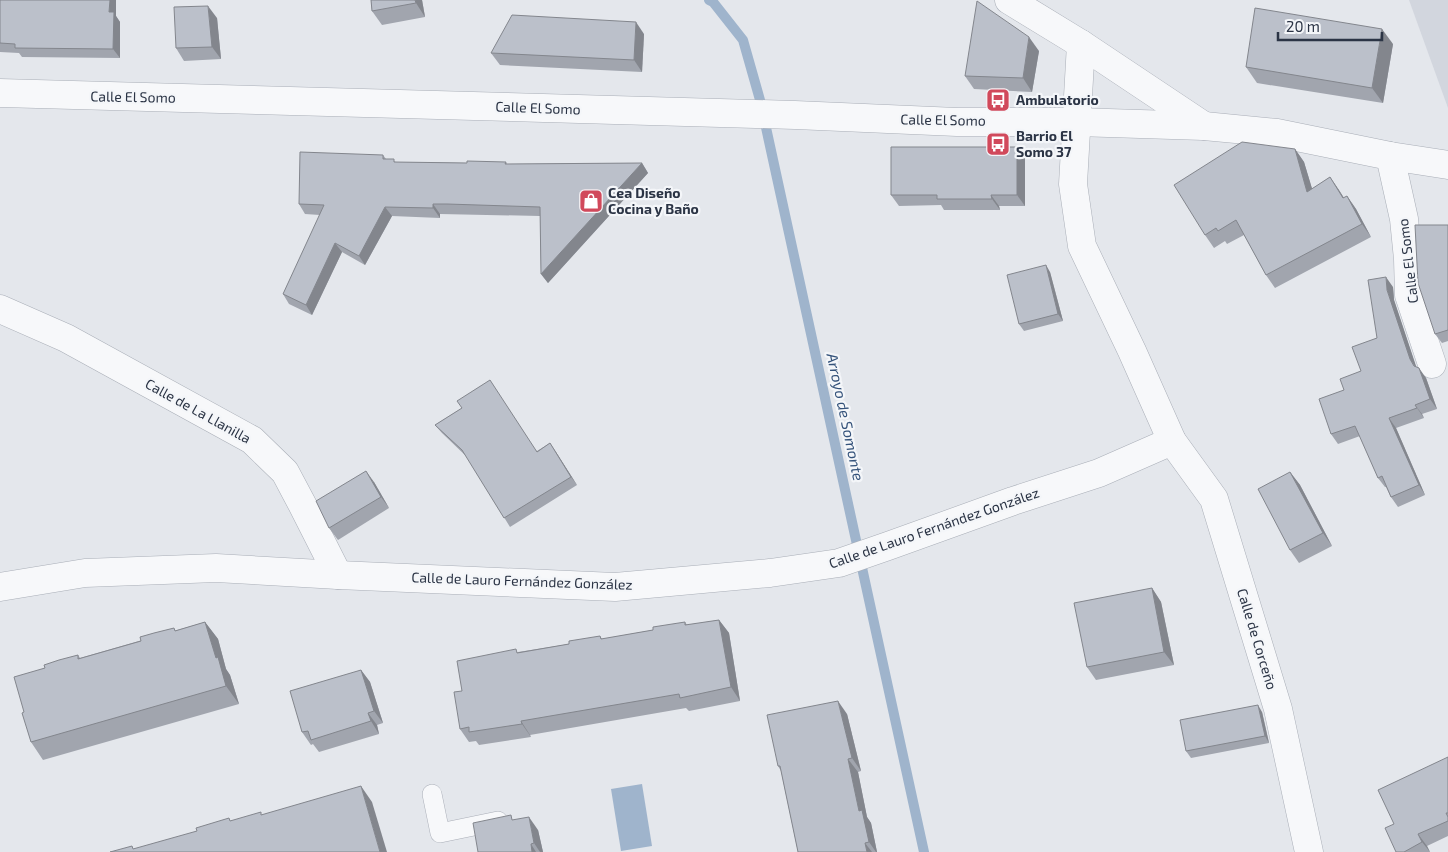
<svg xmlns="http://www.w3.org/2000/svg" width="1448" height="852" viewBox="0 0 1448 852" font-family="'Exo 2',sans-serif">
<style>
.built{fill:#d2d6de}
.water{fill:#9fb4cc}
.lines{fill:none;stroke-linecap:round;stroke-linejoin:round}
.stream{stroke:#9fb4cc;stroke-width:10}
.service-casing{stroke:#a9aeb7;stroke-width:20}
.minor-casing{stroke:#a9aeb7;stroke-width:29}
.service{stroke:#f7f8fa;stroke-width:19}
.minor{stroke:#f7f8fa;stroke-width:28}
.wall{fill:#a1a5ae}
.shaded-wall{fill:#83868d}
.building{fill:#bbc0ca;stroke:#83868d}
.labels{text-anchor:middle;stroke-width:4.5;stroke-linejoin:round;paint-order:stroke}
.street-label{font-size:14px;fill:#2b3445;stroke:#f4f6f9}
.poi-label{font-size:14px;font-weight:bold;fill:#2b3445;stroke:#f4f6f9;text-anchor:start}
.water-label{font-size:15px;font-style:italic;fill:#34527a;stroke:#f4f6f9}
</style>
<rect width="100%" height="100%" fill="#e4e7ec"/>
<path class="built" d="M1409 0H1448V108Z"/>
<path class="water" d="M642 784 652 846 621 851 611 789Z"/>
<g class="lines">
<path class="stream" d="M709 0 713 2 743 40 760 100 924 852"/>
<g class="service-casing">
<path id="service" d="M432 794 440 833 498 821"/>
</g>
<g class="minor-casing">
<g id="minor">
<path d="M1009 0 1081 44 1204 126"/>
<path d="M1081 44 1073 184 1082 246 1132 351 1172 441 1214 499 1278 709 1309 852"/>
<path d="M0 93 795 115 957 122H1076L1204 126 1277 133 1390 156 1448 165"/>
<path d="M1390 156 1404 219 1408 259 1409 295 1432 364"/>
<path d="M0 309 66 338 252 440 285 472 302 504 338 575"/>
<path d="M0 587 85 573 216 568 338 575 615 587 770 573 839 563 888 546 1013 501 1099 473 1172 441"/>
</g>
</g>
<use href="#service" class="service"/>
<use href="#minor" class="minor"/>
</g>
<g class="wall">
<path d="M0 0H116V16L120 22V58L22 57 19 53 0 52Z"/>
<path d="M371 0H422L425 17 382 25 372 11Z"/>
<path d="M217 18 221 59 184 61 176 48Z"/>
<path d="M644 34 642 72 500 65 491 53Z"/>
<path d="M1393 44 1383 103 1257 83 1246 67Z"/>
<path d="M1039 51 1032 92 974 89 965 76Z"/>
<path d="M1295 149 1304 162 1312 189 1330 177 1344 198 1347 196 1356 209 1371 237 1275 288 1266 275 1244 235 1227 244 1225 241 1214 248 1205 235Z"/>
<path d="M383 155 386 159 396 162 467 163 506 162 507 164 642 163 648 173 548 283 541 274 540 216 440 214V218L392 216 365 265 342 252 312 315 289 304 283 294 320 215 305 214 299 204Z"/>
<path d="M1025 158V206H999L1000 210H944L941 205 899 206 891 195Z"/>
<path d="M1448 225V341L1442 343 1435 334Z"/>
<path d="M1050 272 1063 321 1024 331 1019 324Z"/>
<path d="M1393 287 1394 300 1416 367 1426 378 1437 409 1422 414 1424 418 1396 428 1425 495 1398 507 1391 497 1386 487H1385L1378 478 1360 436 1338 444 1331 434 1344 390 1361 371 1377 338Z"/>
<path d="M462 408 537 451 550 443 577 485 510 527 467 457 442 433 435 425Z"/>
<path d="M1290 472 1300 485 1332 546 1299 563 1290 550Z"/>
<path d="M374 482 389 508 338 540 329 528Z"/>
<path d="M1152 588 1161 602 1174 665 1096 680 1087 667Z"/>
<path d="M719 620 729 633 740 701 689 711 686 708 530 735 531 737 479 745 476 741 469 742 460 729 462 691 518 652 569 644 600 636 602 639 653 630 685 622 687 625Z"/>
<path d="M205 622 218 639 226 669 230 675 239 704 43 760 31 742 24 712 45 668 78 655 80 658Z"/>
<path d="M361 670 370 682 383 723 377 725 379 734 319 752 313 744 311 745 302 732Z"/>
<path d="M1262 712 1269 743 1191 758 1186 751Z"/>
<path d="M847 714 861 771 858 772 867 817 871 823 877 852H798L781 771 778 766Z"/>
<path d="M1448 757V836L1427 846 1430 852H1396Z"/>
<path d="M538 830 543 852H478Z"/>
</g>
<g class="shaded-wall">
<path d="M110 0H116V16L120 22V58L113 49 109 12Z"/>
<path d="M415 0H422L425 17 416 3Z"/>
<path d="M208 6 217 18 221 59 212 47Z"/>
<path d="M636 22 644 34 642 72 634 60Z"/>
<path d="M1382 29 1393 44 1383 103 1372 88Z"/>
<path d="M1029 37 1039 51 1032 92 1023 78Z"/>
<path d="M1017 147 1025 158V206L1017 195Z"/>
<path d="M1295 149 1304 162 1317 205 1307 192Z"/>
<path d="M642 163 648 173 548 283 541 274Z"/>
<path d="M1330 177 1339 190 1352 211 1343 198Z"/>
<path d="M991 195 999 206 1000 210 992 199Z"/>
<path d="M1347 196 1356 209 1371 237 1362 224Z"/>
<path d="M433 204 440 214V218L433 208Z"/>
<path d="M385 207 392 216 365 265 359 256Z"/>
<path d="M335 243 342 252 312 315 306 305Z"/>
<path d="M1046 265 1050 272 1063 321 1058 314Z"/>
<path d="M1386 277 1393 287 1394 300 1417 369 1410 359 1387 290Z"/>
<path d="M1419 368 1426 378 1437 409 1430 399Z"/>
<path d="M1415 405 1422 414 1424 418 1417 408Z"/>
<path d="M1389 418 1396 428 1425 495 1419 485Z"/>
<path d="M550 443 556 452 577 485 571 477Z"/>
<path d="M366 471 374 482 389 508 381 497Z"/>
<path d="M1290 472 1300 485 1332 546 1323 533Z"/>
<path d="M1152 588 1161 602 1174 665 1164 652Z"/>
<path d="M719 620 729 633 740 701 731 687Z"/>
<path d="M205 622 218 639 226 669 230 675 239 704 226 686 216 658Z"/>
<path d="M361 670 370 682 383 723 374 711Z"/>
<path d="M838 701 847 714 861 771 852 758Z"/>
<path d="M1258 705 1262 712 1269 743 1265 736Z"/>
<path d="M368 713 377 725 379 734 371 721Z"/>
<path d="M521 721 530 735 531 737 522 724Z"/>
<path d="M848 759 858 772 867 817 871 823 877 852H876L869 842 859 811Z"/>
<path d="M361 786 372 802 387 852H380Z"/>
<path d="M529 817 538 830 543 852H540L534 843Z"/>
<path d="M1418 834 1427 846 1430 852 1422 842Z"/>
<path d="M865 843 872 852H867Z"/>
<path d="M531 844 536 852H532Z"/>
</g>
<g class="building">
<path d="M0 0H110L109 12H114L113 49 15 48V44L0 43Z"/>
<path d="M371 0H415L416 3 372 11Z"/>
<path d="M977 1 1029 37 1023 78 965 76Z"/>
<path d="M208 6 212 47 176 48 174 7Z"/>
<path d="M1255 8 1382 29 1372 88 1246 67Z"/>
<path d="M512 15 636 22 634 60 491 53Z"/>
<path d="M1242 142 1295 149 1307 192 1330 177 1343 198 1347 196 1362 224 1266 275 1236 220 1218 231 1216 228 1205 235 1174 185Z"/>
<path d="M891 147H1017V195H991L992 199H937V195H891Z"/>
<path d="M300 152 383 155V159H394V162L467 163V161L506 162 505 164 642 163 541 274 540 207 447 204H433V208L385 207 359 256 335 243 306 305 283 294 324 205 299 204Z"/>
<path d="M1415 225H1448V330L1435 334 1418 283Z"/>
<path d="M1046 265 1058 314 1019 324 1007 275Z"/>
<path d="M1386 277 1387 290 1410 359 1414 366 1419 368 1430 399 1415 405 1417 408 1389 418 1419 485 1391 497 1382 476 1378 478 1355 426 1331 434 1319 399 1344 390 1340 379 1361 371 1352 347 1377 338 1368 280Z"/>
<path d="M490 380 537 452 550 443 571 477 504 518 462 450 435 425 462 408 457 401Z"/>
<path d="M366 471 381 497 329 528 316 501Z"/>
<path d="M1290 472 1323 533 1290 550 1258 489Z"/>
<path d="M1152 588 1164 652 1087 667 1074 603Z"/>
<path d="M719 620 731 687 680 698 679 694 521 721 522 724 469 732V727L460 729 454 692 462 691 457 661 516 649 517 653 569 644V641L600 636 601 639 653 630V627L685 622V625Z"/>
<path d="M205 622 216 658 218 657 226 686 31 742 22 713 24 712 14 677 45 668 44 665 59 660 78 655V659L141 641 140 637 154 633 174 628 175 631Z"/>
<path d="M361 670 374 711 368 713 371 721 311 740 308 731 302 732 290 691Z"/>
<path d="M838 701 852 758 848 759 859 811 862 810 869 842 865 843 867 852H798L780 766H778L767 715Z"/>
<path d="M1258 705 1265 736 1186 751 1180 720Z"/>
<path d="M1448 757V813H1446L1448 817V821L1418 834 1422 842 1404 852H1396L1385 828 1394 824 1378 790Z"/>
<path d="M361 786 380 852H110L132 846 133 849 197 831 196 828 229 818 230 821 261 812V815Z"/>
<path d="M511 815 512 820 529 817 534 843 531 844 532 852H478L473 823Z"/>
</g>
<defs>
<g id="bus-square" transform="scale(1.25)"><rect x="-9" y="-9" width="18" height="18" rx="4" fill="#d1495b" stroke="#f4f6f9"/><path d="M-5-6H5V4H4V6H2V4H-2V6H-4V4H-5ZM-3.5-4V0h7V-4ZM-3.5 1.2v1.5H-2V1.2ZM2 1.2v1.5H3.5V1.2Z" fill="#fff"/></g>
<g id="shop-square" transform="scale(1.25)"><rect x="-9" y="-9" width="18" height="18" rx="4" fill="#d1495b" stroke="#f4f6f9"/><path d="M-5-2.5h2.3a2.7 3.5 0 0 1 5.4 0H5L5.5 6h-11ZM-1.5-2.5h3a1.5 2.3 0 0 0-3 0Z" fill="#fff"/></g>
</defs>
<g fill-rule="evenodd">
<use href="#bus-square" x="998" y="100"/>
<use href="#bus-square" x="998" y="144"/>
<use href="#shop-square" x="591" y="201"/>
</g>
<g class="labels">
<g class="street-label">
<text transform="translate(133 97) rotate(1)" y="5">Calle El Somo</text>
<text transform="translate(538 108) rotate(2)" y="5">Calle El Somo</text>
<text transform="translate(943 120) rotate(1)" y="5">Calle El Somo</text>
<text transform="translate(1408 261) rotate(-97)" y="5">Calle El Somo</text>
<text transform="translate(198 411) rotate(29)" y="5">Calle de La Llanilla</text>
<text transform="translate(934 528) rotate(-19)" y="5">Calle de Lauro Fernández González</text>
<text transform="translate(522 581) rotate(2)" y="5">Calle de Lauro Fernández González</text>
<text transform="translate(1257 639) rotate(73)" y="5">Calle de Corceño</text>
</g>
<g class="poi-label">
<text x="1016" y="105">Ambulatorio</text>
<text x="1016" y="141">Barrio El<tspan x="1016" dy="16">Somo 37</tspan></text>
<text x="608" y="198">Cea Diseño<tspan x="608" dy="16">Cocina y Baño</tspan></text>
</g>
<g class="water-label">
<text transform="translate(845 417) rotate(78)" y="5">Arroyo de Somonte</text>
</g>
</g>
<path d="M1278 32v8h104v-8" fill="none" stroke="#2b3445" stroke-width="2.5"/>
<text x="1286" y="32" font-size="15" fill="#2b3445" stroke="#f4f6f9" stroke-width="4" paint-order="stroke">20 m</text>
</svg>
